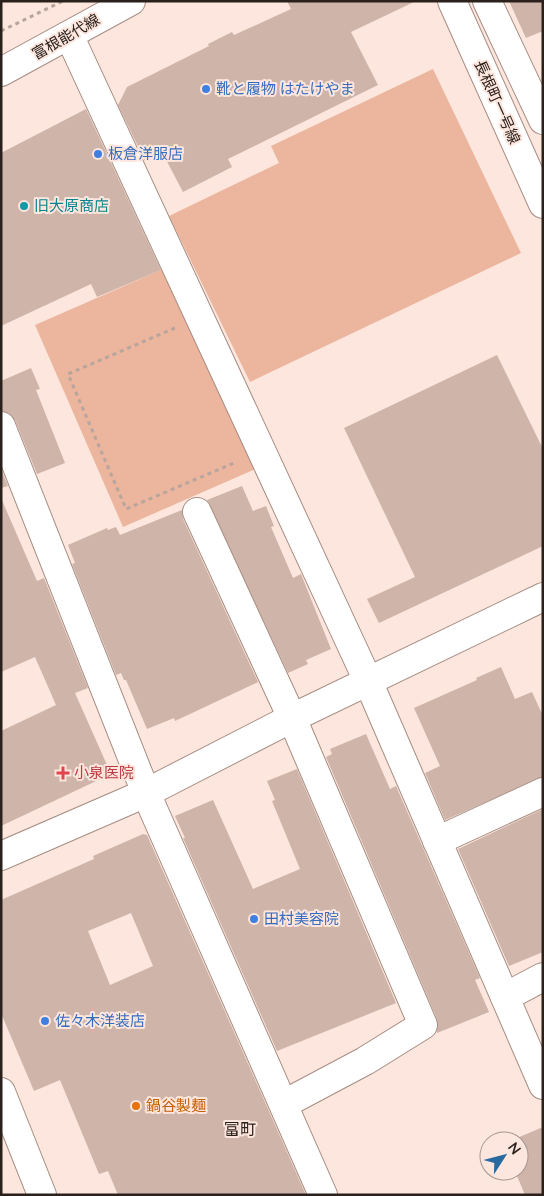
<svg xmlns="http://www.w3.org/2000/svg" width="544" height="1196" viewBox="0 0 544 1196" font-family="Lato,'Noto Sans JP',sans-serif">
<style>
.green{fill:#ecb59e}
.building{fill:#cfb4a9;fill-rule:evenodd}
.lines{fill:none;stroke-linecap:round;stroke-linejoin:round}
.minor-casing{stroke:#a78d83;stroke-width:30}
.tertiary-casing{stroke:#a78d83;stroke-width:30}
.secondary-casing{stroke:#a78d83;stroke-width:30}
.path{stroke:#b7a59e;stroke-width:3;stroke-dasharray:4 4;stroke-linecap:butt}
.minor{stroke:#fff;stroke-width:28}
.tertiary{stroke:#fff;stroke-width:28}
.secondary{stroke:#fff;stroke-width:28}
.shop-dot{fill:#3f7fe0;stroke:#fce6dd;stroke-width:2}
.culture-dot{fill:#0f9aa8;stroke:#fce6dd;stroke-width:2}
.health-dot{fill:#e0444e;stroke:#fce6dd;stroke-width:2}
.food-dot{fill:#e8710a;stroke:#fce6dd;stroke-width:2}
.labels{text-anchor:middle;stroke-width:4;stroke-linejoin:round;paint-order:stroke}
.street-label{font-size:15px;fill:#2a201c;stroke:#fce6dd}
.shop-label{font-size:15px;fill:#366cbe;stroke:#fce6dd;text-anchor:start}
.culture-label{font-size:15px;fill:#0d838f;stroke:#fce6dd;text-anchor:start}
.health-label{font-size:15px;fill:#be3a42;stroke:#fce6dd;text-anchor:start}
.food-label{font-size:15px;fill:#c56008;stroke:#fce6dd;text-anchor:start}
.neighbourhood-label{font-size:16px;fill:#2a201c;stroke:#fce6dd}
</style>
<rect width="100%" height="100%" fill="#fce6dd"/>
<g class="green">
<path d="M433 69 521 253 250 382 169 216 279 163 271 146Z"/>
<path d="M170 266 258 468 123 527 35 325Z"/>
</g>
<g class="building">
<path d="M287 1H416L351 32 378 85 228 159 232 167 183 192 162 152 145 161 118 105 127 87 209 46 208 44 232 32 234 35 291 9Z"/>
<path d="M509 1H543V31L526 38Z"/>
<path d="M86 109 161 270 97 297 91 284 1 326V153Z"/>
<path d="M497 355 543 449V546L379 623 367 599 415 577 344 428Z"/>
<path d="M31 368 40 389 36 390 65 463 37 474 15 420 10 414 1 411V381Z"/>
<path d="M1 469 8 486 1 488Z"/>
<path d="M242 486 253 511 266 506 274 526 271 527 293 578 301 574 331 649 306 660 308 664 288 673 207 500Z"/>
<path d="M1 498 37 581 44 578 88 688 75 693 111 774 1 826V731L56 705 35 657 1 672Z"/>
<path d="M182 510 183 519 258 682 175 721 174 718 147 729 126 680H124L121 673 116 675 72 564 75 563 68 545 107 528 108 530 116 527 120 535Z"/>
<path d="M501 667 515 699 532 692 543 716V777L445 820 425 773 440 766 414 708 477 680 476 678Z"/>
<path d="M366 734 390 789 396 786 480 978 475 980 489 1012 437 1033V1019L326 757 332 754 330 749Z"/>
<path d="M297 769 396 1003 277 1051 183 838H185L175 816 213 800 253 889 300 869 272 801 275 800 267 781Z"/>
<path d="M543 809V952L509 966 458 849Z"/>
<path d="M143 834 147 835 306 1195H118L108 1171 99 1174 60 1080 34 1091 1 1013V900L94 859 93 856ZM131 913 153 966 110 985 88 931Z"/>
<path d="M543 1127V1195H525L515 1171H519V1141H510Z"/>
</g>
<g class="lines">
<g class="minor-casing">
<g id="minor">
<path d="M487 1 543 120"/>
<path d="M69 35 368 681 543 1085"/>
<path d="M1 426 146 793 323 1195"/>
<path d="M197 512 292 718 423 1025 365 1061 284 1104"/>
<path d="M437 841 543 792"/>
<path d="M505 997 543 977"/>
<path d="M1 1092 42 1195"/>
</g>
</g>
<g class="tertiary-casing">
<g id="tertiary">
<path d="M452 1 543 204"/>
<path d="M1 856 146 793 292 718 543 597"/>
</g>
</g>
<g class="secondary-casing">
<path id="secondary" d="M1 72 131 1"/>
</g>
<g class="path">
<path d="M1 31 63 1"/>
<path d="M175 328 68 374 126 509 234 463 233 461"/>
</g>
<use href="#minor" class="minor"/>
<use href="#tertiary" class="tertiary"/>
<use href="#secondary" class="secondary"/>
</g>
<g class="shop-dot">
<circle cx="206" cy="89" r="5"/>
<circle cx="98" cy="154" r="5"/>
<circle cx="254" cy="919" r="5"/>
<circle cx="45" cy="1021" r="5"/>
</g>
<circle class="culture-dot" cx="24" cy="206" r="5"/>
<path class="health-dot" d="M60.5 765.5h5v5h5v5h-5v5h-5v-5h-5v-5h5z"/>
<circle class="food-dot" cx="136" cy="1106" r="5"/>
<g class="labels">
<g class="street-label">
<text transform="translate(66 37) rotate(-30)" y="5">富根能代線</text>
<text transform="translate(497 102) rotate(66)" y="5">長根町一号線</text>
</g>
<g class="shop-label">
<text x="216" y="94">靴と履物 はたけやま</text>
<text x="108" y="159">板倉洋服店</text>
<text x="264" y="924">田村美容院</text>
<text x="55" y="1026">佐々木洋装店</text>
</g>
<g class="culture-label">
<text x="34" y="211">旧大原商店</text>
</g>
<g class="health-label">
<text x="74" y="778">小泉医院</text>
</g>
<g class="food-label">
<text x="146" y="1111">鍋谷製麺</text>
</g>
<g class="neighbourhood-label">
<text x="240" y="1135">富町</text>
</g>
</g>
<rect width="544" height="1196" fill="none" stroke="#2a201c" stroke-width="5"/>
<g transform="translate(504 1156) rotate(54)"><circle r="24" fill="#fce6dd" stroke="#a89790"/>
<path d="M0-4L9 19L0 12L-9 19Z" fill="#286aa0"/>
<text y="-8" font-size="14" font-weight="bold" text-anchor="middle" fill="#2a201c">N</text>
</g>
</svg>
